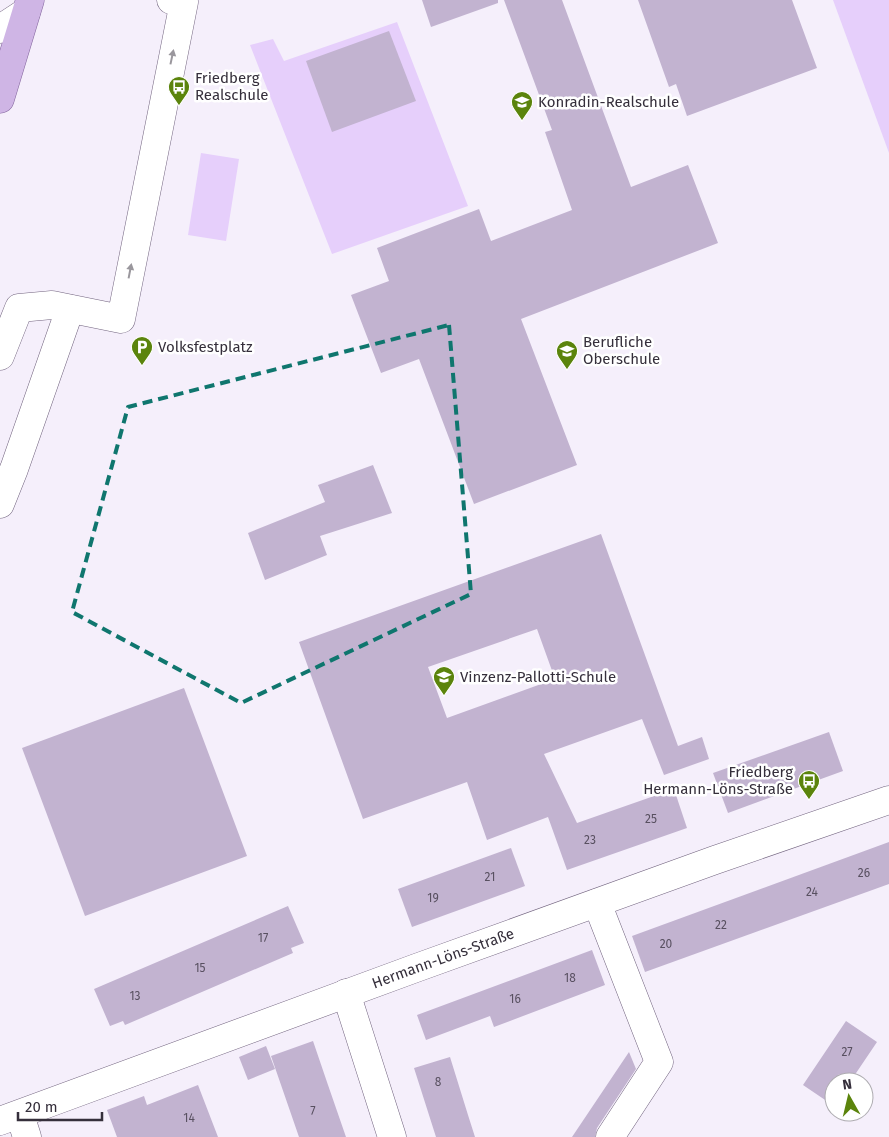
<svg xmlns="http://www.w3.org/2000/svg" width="889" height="1137" viewBox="0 0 889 1137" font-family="'Fira Sans',sans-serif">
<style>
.pitch{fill:#e6cffb}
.building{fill:#c2b3d0;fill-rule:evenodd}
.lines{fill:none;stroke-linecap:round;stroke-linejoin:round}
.minor-casing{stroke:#72647f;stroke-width:29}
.major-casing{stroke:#84669e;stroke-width:29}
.minor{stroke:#fff;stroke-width:28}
.major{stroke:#cfb5e5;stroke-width:28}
.oneway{fill:#9a979d}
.marked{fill:none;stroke:#0f766e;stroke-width:4;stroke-dasharray:10 6;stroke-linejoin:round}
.labels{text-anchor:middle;stroke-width:5;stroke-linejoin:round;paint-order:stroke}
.number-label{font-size:12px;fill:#585060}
.poi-label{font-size:15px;fill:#352f3b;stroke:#fff;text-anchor:start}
.street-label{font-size:15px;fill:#352f3b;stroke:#fff}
</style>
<rect width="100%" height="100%" fill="#f5effb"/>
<g class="pitch">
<path d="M833 0H889V153Z"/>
<path d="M397 22 468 206 332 254 250 45 273 39 284 61Z"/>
<path d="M201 153 239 159 226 241 188 235Z"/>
</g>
<g class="building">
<path d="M422 0H498V3L431 27Z"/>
<path d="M504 0H562L631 187 688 165 718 243 521 319 577 465 474 504 419 359 381 373 351 295 389 281 377 248 479 209 491 241 572 210 545 132 552 130Z"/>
<path d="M638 0H792L817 68 687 116 676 84 669 87Z"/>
<path d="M389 31 416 101 332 132 306 61Z"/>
<path d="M373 465 392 513 320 536 327 555 265 580 248 533 325 502 318 485Z"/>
<path d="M601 534 678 746 702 737 709 759 664 775 642 719 544 754 577 823 674 789 687 828 567 870 548 817 487 840 467 782 363 819 299 642ZM537 629 555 679 447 718 428 667Z"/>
<path d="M184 688 247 856 85 916 22 748Z"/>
<path d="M829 732 843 771 728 813 713 773Z"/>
<path d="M889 842V884L645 972 632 936Z"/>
<path d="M511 848 525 886 412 927 398 889Z"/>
<path d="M288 906 304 943 291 948 293 953 125 1025 123 1021 110 1026 94 989Z"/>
<path d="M592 950 605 985 494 1027 490 1016 426 1040 417 1015Z"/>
<path d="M846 1021 877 1042 850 1082H834V1106L803 1085Z"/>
<path d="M313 1041 328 1085 346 1137H299L271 1056Z"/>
<path d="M266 1046 275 1069 248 1080 239 1057Z"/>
<path d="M629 1052 636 1069 597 1128 595 1137H572Z"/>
<path d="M450 1057 468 1115 475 1137H436L414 1068Z"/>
<path d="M198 1085 218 1137H117L107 1110 144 1096 147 1105Z"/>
</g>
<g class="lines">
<g class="minor-casing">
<g id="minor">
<path d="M0 29 26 12"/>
<path d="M0 356 19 308 52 305 121 319 184 2 171 0"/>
<path d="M0 504 14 469 70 309"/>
<path d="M597 903 659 1062 610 1137"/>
<path d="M346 993 392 1137"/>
<path d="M20 1115 27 1137"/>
<path id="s1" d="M0 1121 416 968 715 860 889 800"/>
</g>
</g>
<g class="major-casing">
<path id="major" d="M0 99 30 0"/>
</g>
<use href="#minor" class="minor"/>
<use href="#major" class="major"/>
</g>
<defs><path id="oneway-solid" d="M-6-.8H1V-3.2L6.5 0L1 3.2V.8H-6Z" transform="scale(1.25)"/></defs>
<g class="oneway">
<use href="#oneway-solid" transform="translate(172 57) rotate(-78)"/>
<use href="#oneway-solid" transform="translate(130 271) rotate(-79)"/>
</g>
<path class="marked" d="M449 325 471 594 241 703 72 612 128 407Z"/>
<defs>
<g id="bus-pin" transform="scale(1.125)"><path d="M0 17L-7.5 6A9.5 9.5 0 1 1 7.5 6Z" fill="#5b840c" stroke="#fff"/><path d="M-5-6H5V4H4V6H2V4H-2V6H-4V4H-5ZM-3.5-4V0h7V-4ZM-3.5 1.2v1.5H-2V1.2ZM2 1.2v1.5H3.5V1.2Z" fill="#fff"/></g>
<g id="school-pin" transform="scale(1.125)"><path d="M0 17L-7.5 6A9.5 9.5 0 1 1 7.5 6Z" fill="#5b840c" stroke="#fff"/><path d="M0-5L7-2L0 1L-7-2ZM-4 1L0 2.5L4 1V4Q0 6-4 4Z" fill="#fff"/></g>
<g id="parking-pin" transform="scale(1.125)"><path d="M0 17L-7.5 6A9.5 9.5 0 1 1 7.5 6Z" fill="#5b840c" stroke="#fff"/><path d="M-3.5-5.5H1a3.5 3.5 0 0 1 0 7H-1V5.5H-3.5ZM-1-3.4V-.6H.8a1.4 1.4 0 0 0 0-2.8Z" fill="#fff"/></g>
</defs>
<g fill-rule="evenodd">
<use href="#bus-pin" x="179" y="87"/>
<use href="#school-pin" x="522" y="102"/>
<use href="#parking-pin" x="142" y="347"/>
<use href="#school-pin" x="567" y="351"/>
<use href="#school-pin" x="444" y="677"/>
<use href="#bus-pin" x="809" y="781"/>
</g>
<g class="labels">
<g class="number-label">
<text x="651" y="823">25</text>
<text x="590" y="844">23</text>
<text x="864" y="877">26</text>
<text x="490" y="881">21</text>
<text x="812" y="896">24</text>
<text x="433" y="902">19</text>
<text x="721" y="929">22</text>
<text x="263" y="942">17</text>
<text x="666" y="948">20</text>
<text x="200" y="972">15</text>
<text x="570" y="982">18</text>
<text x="135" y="1000">13</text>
<text x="515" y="1003">16</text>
<text x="847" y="1056">27</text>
<text x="438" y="1086">8</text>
<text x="313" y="1115">7</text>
<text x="189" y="1122">14</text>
</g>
<g class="poi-label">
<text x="195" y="83">Friedberg<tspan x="195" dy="17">Realschule</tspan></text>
<text x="538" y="107">Konradin-Realschule</text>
<text x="583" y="347">Berufliche<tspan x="583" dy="17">Oberschule</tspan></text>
<text x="158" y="352">Volksfestplatz</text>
<text x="460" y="682">Vinzenz-Pallotti-Schule</text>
<text x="793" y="777" text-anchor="end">Friedberg<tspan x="793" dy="17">Hermann-Löns-Straße</tspan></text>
</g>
<g class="street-label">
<text dy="5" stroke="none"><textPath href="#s1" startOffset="472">Hermann-Löns-Straße</textPath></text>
</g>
</g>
<g transform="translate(849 1097) rotate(352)"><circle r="24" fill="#ffffff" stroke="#aeacb1"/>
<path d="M0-4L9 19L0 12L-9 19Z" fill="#5b840c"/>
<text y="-8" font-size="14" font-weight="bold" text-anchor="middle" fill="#352f3b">N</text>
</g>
<path d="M18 1112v8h84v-8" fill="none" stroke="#352f3b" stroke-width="2.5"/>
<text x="25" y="1112" font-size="15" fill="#352f3b" stroke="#ffffff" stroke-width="4" paint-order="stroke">20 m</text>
</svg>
